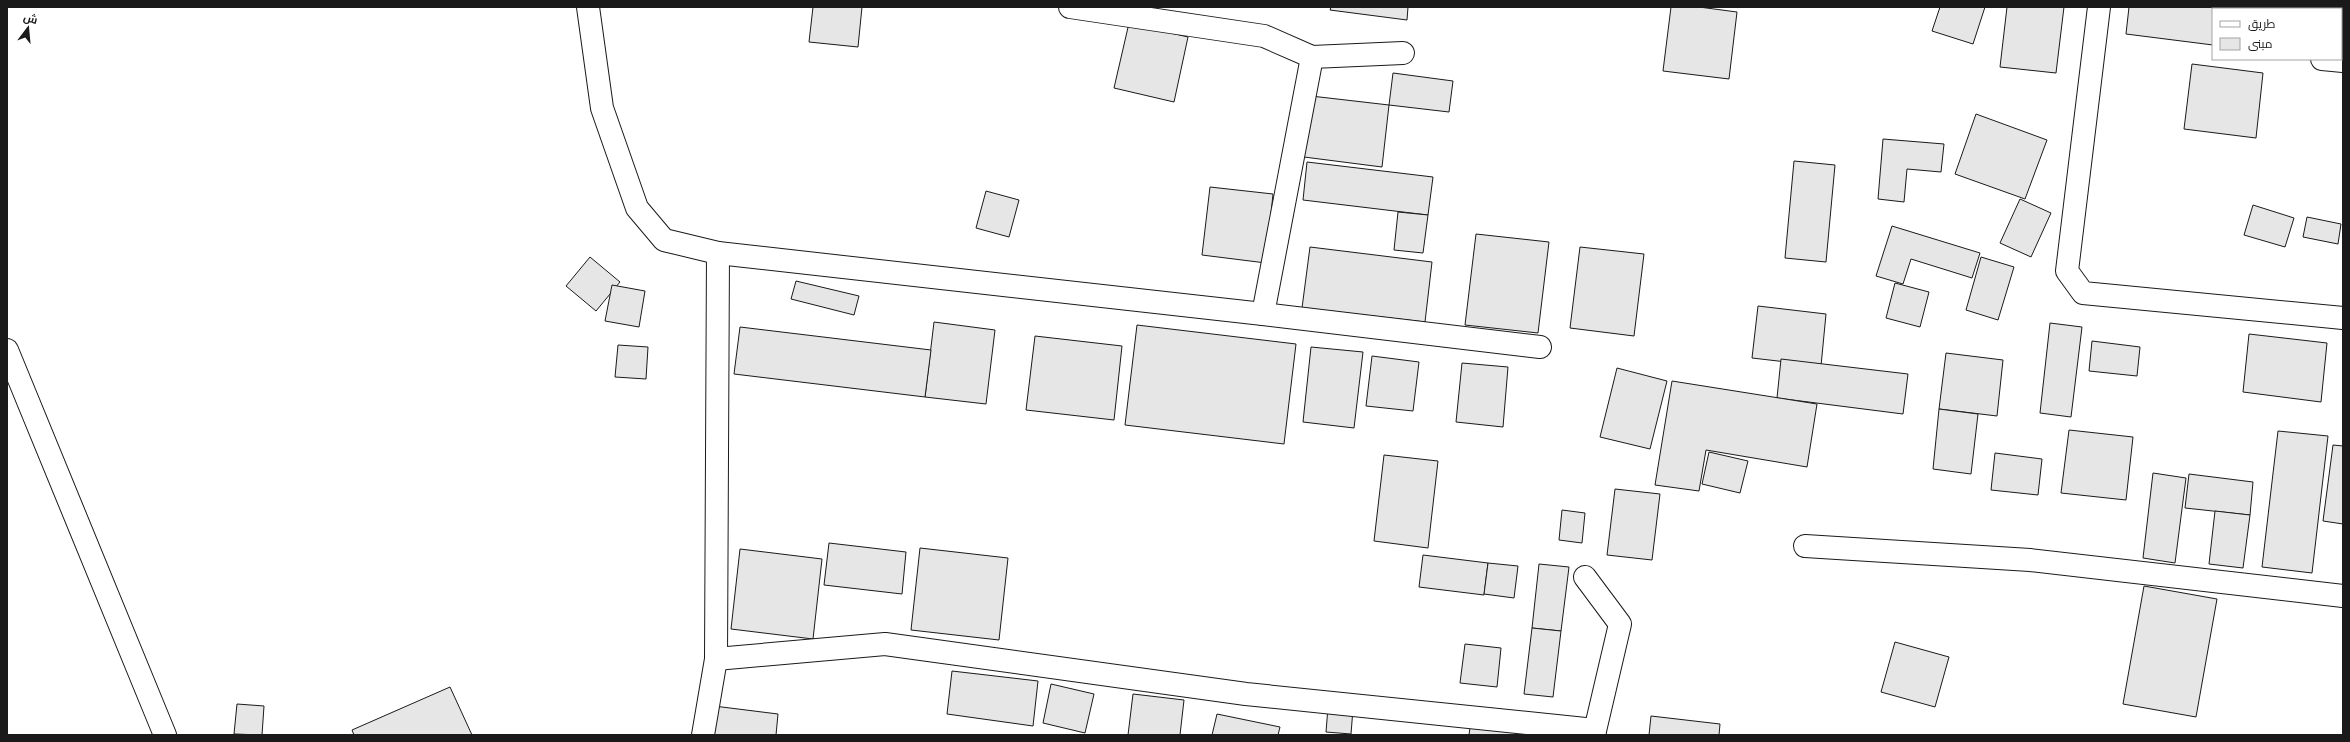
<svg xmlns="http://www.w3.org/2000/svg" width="2350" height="742" viewBox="0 0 2350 742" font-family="'PT Sans Narrow',Cairo,sans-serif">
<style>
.building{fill:#e6e6e6;stroke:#1a1a1a}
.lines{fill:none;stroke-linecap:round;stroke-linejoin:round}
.minor-casing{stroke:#1a1a1a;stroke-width:24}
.minor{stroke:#fff;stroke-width:22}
</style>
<rect width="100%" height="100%" fill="#fff"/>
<g class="building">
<path d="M813 7H862L858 47 809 42Z"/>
<path d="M1331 7H1408L1407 20 1330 10Z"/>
<path d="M1671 7H1699L1737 12 1729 79 1663 71Z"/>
<path d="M1940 7H1985L1973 44 1932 31Z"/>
<path d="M2007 7H2064L2056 73 2000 67Z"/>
<path d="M2129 7H2231V9H2213V45L2126 34Z"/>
<path d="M2267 7H2328V9H2266Z"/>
<rect x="2341" y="16" width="2" height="27"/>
<path d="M1129 23 1188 37 1174 102 1114 88Z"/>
<path d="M2192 64 2263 73 2256 138 2184 129Z"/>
<path d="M1393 73 1453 81 1449 112 1389 105Z"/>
<path d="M1311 96 1389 105 1382 167 1304 157Z"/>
<path d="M1976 114 2047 140 2025 199 1955 174Z"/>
<path d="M1883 139 1944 144 1941 172 1907 169 1904 202 1878 199Z"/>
<path d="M1794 161 1835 165 1826 262 1785 258Z"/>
<path d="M1307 162 1433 177 1428 215 1303 200Z"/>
<path d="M1210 187 1273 194 1266 263 1202 255Z"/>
<path d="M986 191 1019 200 1009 237 976 228Z"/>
<path d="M2020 199 2051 213 2031 257 2000 243Z"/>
<path d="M2253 205 2294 218 2285 247 2244 235Z"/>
<path d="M1398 212 1428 215 1423 253 1394 250Z"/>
<path d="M2307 217 2341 224 2338 244 2303 237Z"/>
<path d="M1892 226 1980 253 1972 278 1911 259 1903 284 1876 276Z"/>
<path d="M1476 234 1549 242 1538 333 1465 325Z"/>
<path d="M1310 247 1432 262 1425 322 1302 308Z"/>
<path d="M1580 247 1644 254 1634 336 1570 328Z"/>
<path d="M590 257 620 282 596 311 566 286Z"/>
<path d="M1981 257 2014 267 1998 320 1966 310Z"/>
<path d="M796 281 859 296 854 315 791 299Z"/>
<path d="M1895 283 1929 292 1920 327 1886 318Z"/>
<path d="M612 285 645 291 639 327 605 321Z"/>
<path d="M1758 306 1826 314 1821 366 1752 358Z"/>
<path d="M934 322 995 330 986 404 925 397Z"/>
<path d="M2050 323 2082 327 2071 417 2040 413Z"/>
<path d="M1137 325 1296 344 1284 444 1125 425Z"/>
<path d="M740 327 931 350 925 397 734 374Z"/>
<path d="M2249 334 2327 343 2321 402 2243 392Z"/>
<path d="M1035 336 1122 346 1114 420 1026 410Z"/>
<path d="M2092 341 2140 347 2137 376 2089 371Z"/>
<path d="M618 345 648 347 646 379 615 377Z"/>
<path d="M1311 347 1363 352 1354 428 1303 422Z"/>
<path d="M1946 353 2003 360 1997 416 1939 409Z"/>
<path d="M1372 356 1419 362 1413 411 1366 406Z"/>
<path d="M1781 359 1908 374 1903 414 1777 398Z"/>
<path d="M1462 363 1508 367 1503 427 1456 422Z"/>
<path d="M1617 368 1667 381 1650 449 1600 437Z"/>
<path d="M1672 381 1817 404 1807 467 1706 450 1699 491 1655 485Z"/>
<path d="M1939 409 1978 414 1971 474 1933 469Z"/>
<path d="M2069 430 2133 437 2126 500 2061 493Z"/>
<path d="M2278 431 2328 436 2312 573 2262 567Z"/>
<path d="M2333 445 2343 446V524L2323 521Z"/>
<path d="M1709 452 1748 461 1740 493 1702 484Z"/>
<path d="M1995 453 2042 459 2038 495 1991 490Z"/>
<path d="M1384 455 1438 461 1428 548 1374 541Z"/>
<path d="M2153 473 2186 478 2175 563 2143 558Z"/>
<path d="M2189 474 2253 482 2250 515 2185 508Z"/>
<path d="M1615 489 1660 494 1652 560 1607 555Z"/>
<path d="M1562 510 1585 513 1582 543 1559 540Z"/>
<path d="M2215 511 2250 515 2243 568 2209 564Z"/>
<path d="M829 543 906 552 902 594 824 585Z"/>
<path d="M920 548 1008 558 999 640 911 630Z"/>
<path d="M740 549 822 559 813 639 731 629Z"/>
<path d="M1423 555 1488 563 1484 595 1419 587Z"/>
<path d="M1488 563 1518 566 1514 598 1484 594Z"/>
<path d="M1539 564 1569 567 1561 631 1532 628Z"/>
<path d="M2144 586 2217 599 2196 717 2123 704Z"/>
<path d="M1532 628 1561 631 1553 697 1524 694Z"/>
<path d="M1895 642 1949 657 1935 707 1881 692Z"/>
<path d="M1465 644 1501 648 1497 687 1460 683Z"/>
<path d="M952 671 1038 681 1033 726 947 714Z"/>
<path d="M1051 684 1094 694 1085 733 1043 723Z"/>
<path d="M450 687 472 735H354L352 730Z"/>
<path d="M1133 694 1184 700 1180 735H1128Z"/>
<path d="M237 704 264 706 262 735 234 734Z"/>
<path d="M714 706 778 714 776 735H710Z"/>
<path d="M1328 707 1353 709 1351 734 1326 732Z"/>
<path d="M1217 714 1280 727 1278 735H1212Z"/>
<path d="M1651 716 1720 724 1719 735H1649Z"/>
<path d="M1471 720 1570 735H1469Z"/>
</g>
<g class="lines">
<g class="minor-casing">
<g id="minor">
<path d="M588 7 602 108 637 208 664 240 718 253 716 659 703 735"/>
<path d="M1070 7 1264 36 1312 57 1403 53"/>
<path d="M2099 7 2067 271 2083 293 2343 318"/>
<path d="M2322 59 2343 61"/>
<path d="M718 253 1263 314 1540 347"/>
<path d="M1263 314 1312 57"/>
<path d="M7 350 165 735"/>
<path d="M1805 546 2030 560 2343 596"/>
<path d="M1585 577 1620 624 1594 735"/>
<path d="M716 659 885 644 1246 694 1595 730"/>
</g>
</g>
<use href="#minor" class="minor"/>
</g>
<rect width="2350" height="742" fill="none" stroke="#1a1a1a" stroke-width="16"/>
<rect x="2212" y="8" width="130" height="52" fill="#ffffff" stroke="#a3a3a3"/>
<rect x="2220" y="21" width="20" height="6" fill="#ffffff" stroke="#a3a3a3"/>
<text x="2248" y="28" font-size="12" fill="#1a1a1a">طريق</text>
<rect x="2220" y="38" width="20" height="12" fill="#e6e6e6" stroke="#a3a3a3"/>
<text x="2248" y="48" font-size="12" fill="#1a1a1a">مبنى</text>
<g transform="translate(28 28) rotate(16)" stroke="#ffffff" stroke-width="3" paint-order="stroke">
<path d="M0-3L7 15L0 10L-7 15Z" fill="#1a1a1a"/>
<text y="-6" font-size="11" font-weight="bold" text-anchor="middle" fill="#1a1a1a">ش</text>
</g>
</svg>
